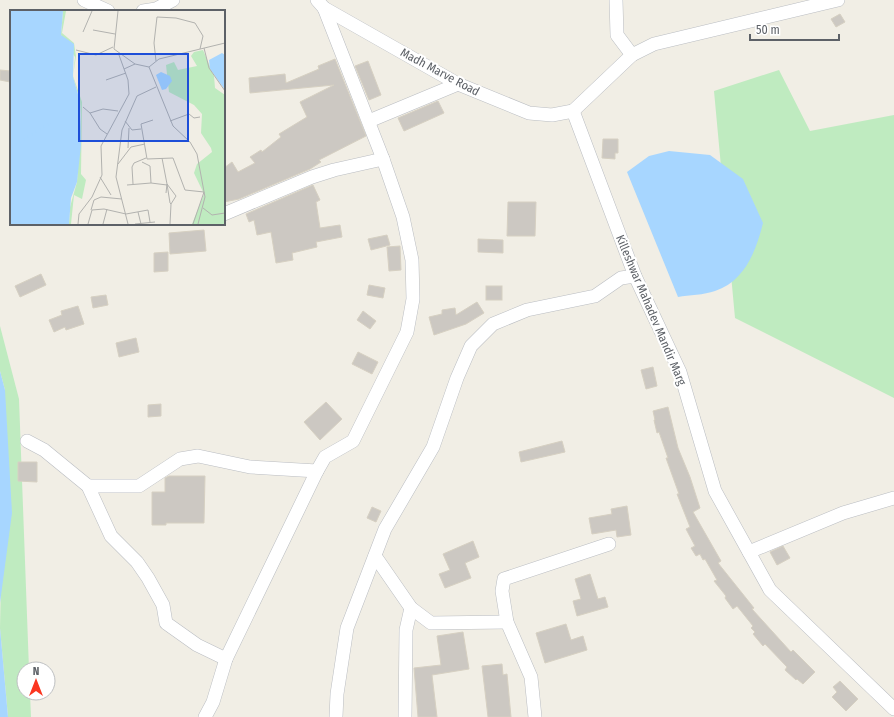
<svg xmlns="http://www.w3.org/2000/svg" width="894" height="717" viewBox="0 0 894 717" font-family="'Fira Sans Condensed',sans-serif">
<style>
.green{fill:#bfebc0}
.water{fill:#a7d6ff}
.building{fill:#ccc8c2;stroke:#d6d0c2}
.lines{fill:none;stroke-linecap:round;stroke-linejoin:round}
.minor-casing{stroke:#babdc2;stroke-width:14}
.minor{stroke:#fff;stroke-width:13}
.labels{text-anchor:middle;stroke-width:4;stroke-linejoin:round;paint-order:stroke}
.street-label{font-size:12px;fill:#5d6167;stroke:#fff}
.inset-river{fill:none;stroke:#a7d6ff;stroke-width:2}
.inset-road{fill:none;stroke:#b2b2af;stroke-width:1}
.view{fill:#1d4ed8;fill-opacity:0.15;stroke:#1d4ed8;stroke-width:2}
.inset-edge{fill:none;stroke:#5d6167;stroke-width:2}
</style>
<rect width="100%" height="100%" fill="#f1eee5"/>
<g class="green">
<path d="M779 70 810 131 894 115V398L735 318 714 91Z"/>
<path d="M0 326 19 399 29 669H24V693H30L31 717H8L0 628 5 390 0 371Z"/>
</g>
<g class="water">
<path d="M669 151 710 155 743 179 763 223C756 251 745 281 715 291 704 295 689 295 678 297L627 172 649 156Z"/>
<path d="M0 371 5 390 12 513 0 603Z"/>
<path d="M0 628 8 717H0Z"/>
</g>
<g class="building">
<path d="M840 14 845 22 836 27 831 19Z"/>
<path d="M335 59 366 136 319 160 321 162 310 169 239 199 224 202V168L232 162 238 172 255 163 250 157 261 150 262 152 281 137 279 134 307 117 300 102 334 85 250 93 249 78 285 74 286 83 319 69 318 66Z"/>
<path d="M368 61 381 95 369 100 355 66Z"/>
<path d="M0 70 11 71 10 82 0 80Z"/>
<path d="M438 101 444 113 404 131 398 118Z"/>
<path d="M603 139H618V153H615V159L602 158Z"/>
<path d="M313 185 320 200 316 202 320 228 340 225 342 237 316 242 317 247 292 253 293 260 276 263 271 232 257 235 254 220 249 222 246 214Z"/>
<path d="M508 202H536L535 236H507Z"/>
<path d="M204 230 206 251 170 254 169 233Z"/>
<path d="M387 235 390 245 371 250 368 239Z"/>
<path d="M478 239 503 240V253L478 252Z"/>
<path d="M400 246 401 270 389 271 387 247Z"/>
<path d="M168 252V271L154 272V253Z"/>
<path d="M41 274 46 285 20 297 15 286Z"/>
<path d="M369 285 385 288 383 298 367 295Z"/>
<rect x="486" y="286" width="16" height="14"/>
<path d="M106 295 108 305 93 308 91 297Z"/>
<path d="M477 302 484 313 466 324 434 335 429 317 442 314V310L455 308 456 315Z"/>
<path d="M78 306 84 324 66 330 65 327 54 332 49 320 62 315 61 311Z"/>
<path d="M363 311 376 321 370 329 357 320Z"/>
<path d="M136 338 139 352 119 357 116 343Z"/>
<path d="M358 352 378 362 372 374 352 364Z"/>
<path d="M653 367 657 386 646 389 641 370Z"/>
<path d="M326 402 342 419 320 440 304 422Z"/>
<path d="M161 404V416L148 417V405Z"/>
<path d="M668 407 678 448 690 477 700 508 693 512 721 561 718 563 754 608 752 609 791 652 793 650 815 672 803 684 797 679 796 680 785 670 787 667 765 644 763 646 753 634 755 632 751 628 753 626 737 606 733 609 725 598 726 596 714 581 717 580 705 559 703 560 700 554 696 556 691 548 695 546 686 529 690 527 677 494H679L666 458H668L659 432 657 433 654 420H655L653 411Z"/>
<path d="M562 441 565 452 521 462 519 452Z"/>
<path d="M18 462H37V482L18 481Z"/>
<path d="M169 476H205L204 523H166V525H152V492H165V478Z"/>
<path d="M627 506 631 535 617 537 616 530 592 534 589 518 612 514 611 509Z"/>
<path d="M372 507 381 511 376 522 367 518Z"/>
<path d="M473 541 479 557 465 563 471 578 445 588 439 574 450 570 443 554Z"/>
<path d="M783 546 790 558 777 565 770 552Z"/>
<path d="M590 574 598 599 605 597 608 607 577 616 573 601 581 599 575 579Z"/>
<path d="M566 624 571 640 583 636 587 650 545 663 536 633Z"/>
<path d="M463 632 469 669 432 675 437 717H418L414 668 441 665 437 636Z"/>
<path d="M502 664 503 675 507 674 511 717H488L482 666Z"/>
<path d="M840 681 858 699 846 711 832 697 837 692 833 687Z"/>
</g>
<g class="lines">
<g class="minor-casing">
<g id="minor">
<path d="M84 0 108 11"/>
<path d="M317 0 324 8 458 84 529 113 552 115 573 111"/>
<path d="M616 0 617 35 632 55"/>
<path d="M143 11 156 9 173 0"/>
<path d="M573 111 635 276 680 372 715 491 770 590 894 709"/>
<path d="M573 111 632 55 654 44 838 0"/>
<path d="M369 121 458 84"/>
<path d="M224 214 312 177 334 170 383 159"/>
<path d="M27 441 44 450 88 486 111 536 137 562 148 578 163 605 166 623 197 645 226 659"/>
<path d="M88 486H139L180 459 198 456 250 467 317 471"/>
<path d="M749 552 843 513 894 498"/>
<path d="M375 556 411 608 431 623 507 622"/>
<path d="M205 717 213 702 226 659 317 471 325 457 353 441 407 332 413 299 412 260 403 217 383 159 324 8"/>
<path d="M336 717 337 694 347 628 385 529 433 447 457 378 471 346 493 324 527 310 595 296 621 278 635 276"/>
<path d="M405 717 406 630 411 608"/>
<path d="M535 717 531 677 507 622 502 591 504 579 609 544"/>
</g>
</g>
<use href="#minor" class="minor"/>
</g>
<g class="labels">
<g class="street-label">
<text transform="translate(440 72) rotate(28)" y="4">Madh Marve Road</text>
<text transform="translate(651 310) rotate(67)" y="4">Killeshwar Mahadev Mandir Marg</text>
</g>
</g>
<g transform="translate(10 10)">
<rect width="215" height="215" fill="#f1eee5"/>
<path d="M53 1H56L52 23 64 33 66 46 63 66 72 92 71 164 76 170 72 189 64 185 61 214H59L60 197 67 172 71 106 70 91 63 67 65 47 51 25ZM193 40 204 66 205 78 215 85V214H182L194 184 184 163 187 154 202 142 201 138 191 123 192 104 184 95 159 82 156 55 164 52 168 60 187 56 181 46 184 42Z" fill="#bfebc0"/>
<path d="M0 1H53L51 25 64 34 63 67 70 91 71 135 67 172 61 188 59 214H0ZM212 43 215 45V80L200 59 199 50ZM151 62 160 66 162 71 156 79 152 80 146 65Z" fill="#a7d6ff"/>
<path class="inset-river" d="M0 138 40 113"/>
<path class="inset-road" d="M108 1 104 39 125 54 139 57M83 20 105 24M73 22 82 1M194 38 199 58 215 81M66 40 86 45 103 37M146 51 144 33 147 7 166 8 185 13 193 26 190 39M139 57 163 116 180 132 187 144 195 187 188 214M139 57 149 49 215 33M114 59 125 54M96 70 116 63M73 97 80 103 90 119 97 124M80 103 93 99 108 101M143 110 131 114 137 149 163 148 175 180 194 182 183 214M115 111 122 120 131 119M160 111 179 104 184 108 190 107M118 138 119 118M152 148 157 174 156 183M132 152 140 156 141 173M108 154 121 137 135 134M90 167 101 185M123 174 122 157 124 153 136 148M157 174 166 186 161 194 160 193ZM117 175 141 173 157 175M193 198 202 205 215 203M81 200 84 190 91 187 112 189M128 202 131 214M68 214 69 204 82 187 92 165 91 136 119 84 118 70 109 45M78 214 82 200 94 199 116 204 138 200 140 212M93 214 97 199M118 214 106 167 112 120 127 86 146 77M125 214 145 212M160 214 161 194"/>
<path class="view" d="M69 44H178V131H69Z"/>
<rect width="215" height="215" class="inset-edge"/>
</g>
<g transform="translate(36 681)"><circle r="19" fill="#ffffff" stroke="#bec0c2"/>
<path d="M0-3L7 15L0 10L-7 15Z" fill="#fb3620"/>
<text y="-6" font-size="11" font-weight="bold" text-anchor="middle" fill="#5d6167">N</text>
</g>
<path d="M750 34v6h89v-6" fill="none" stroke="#5d6167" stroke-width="2"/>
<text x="756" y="34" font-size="12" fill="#5d6167" stroke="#ffffff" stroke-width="3" paint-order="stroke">50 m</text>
</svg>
